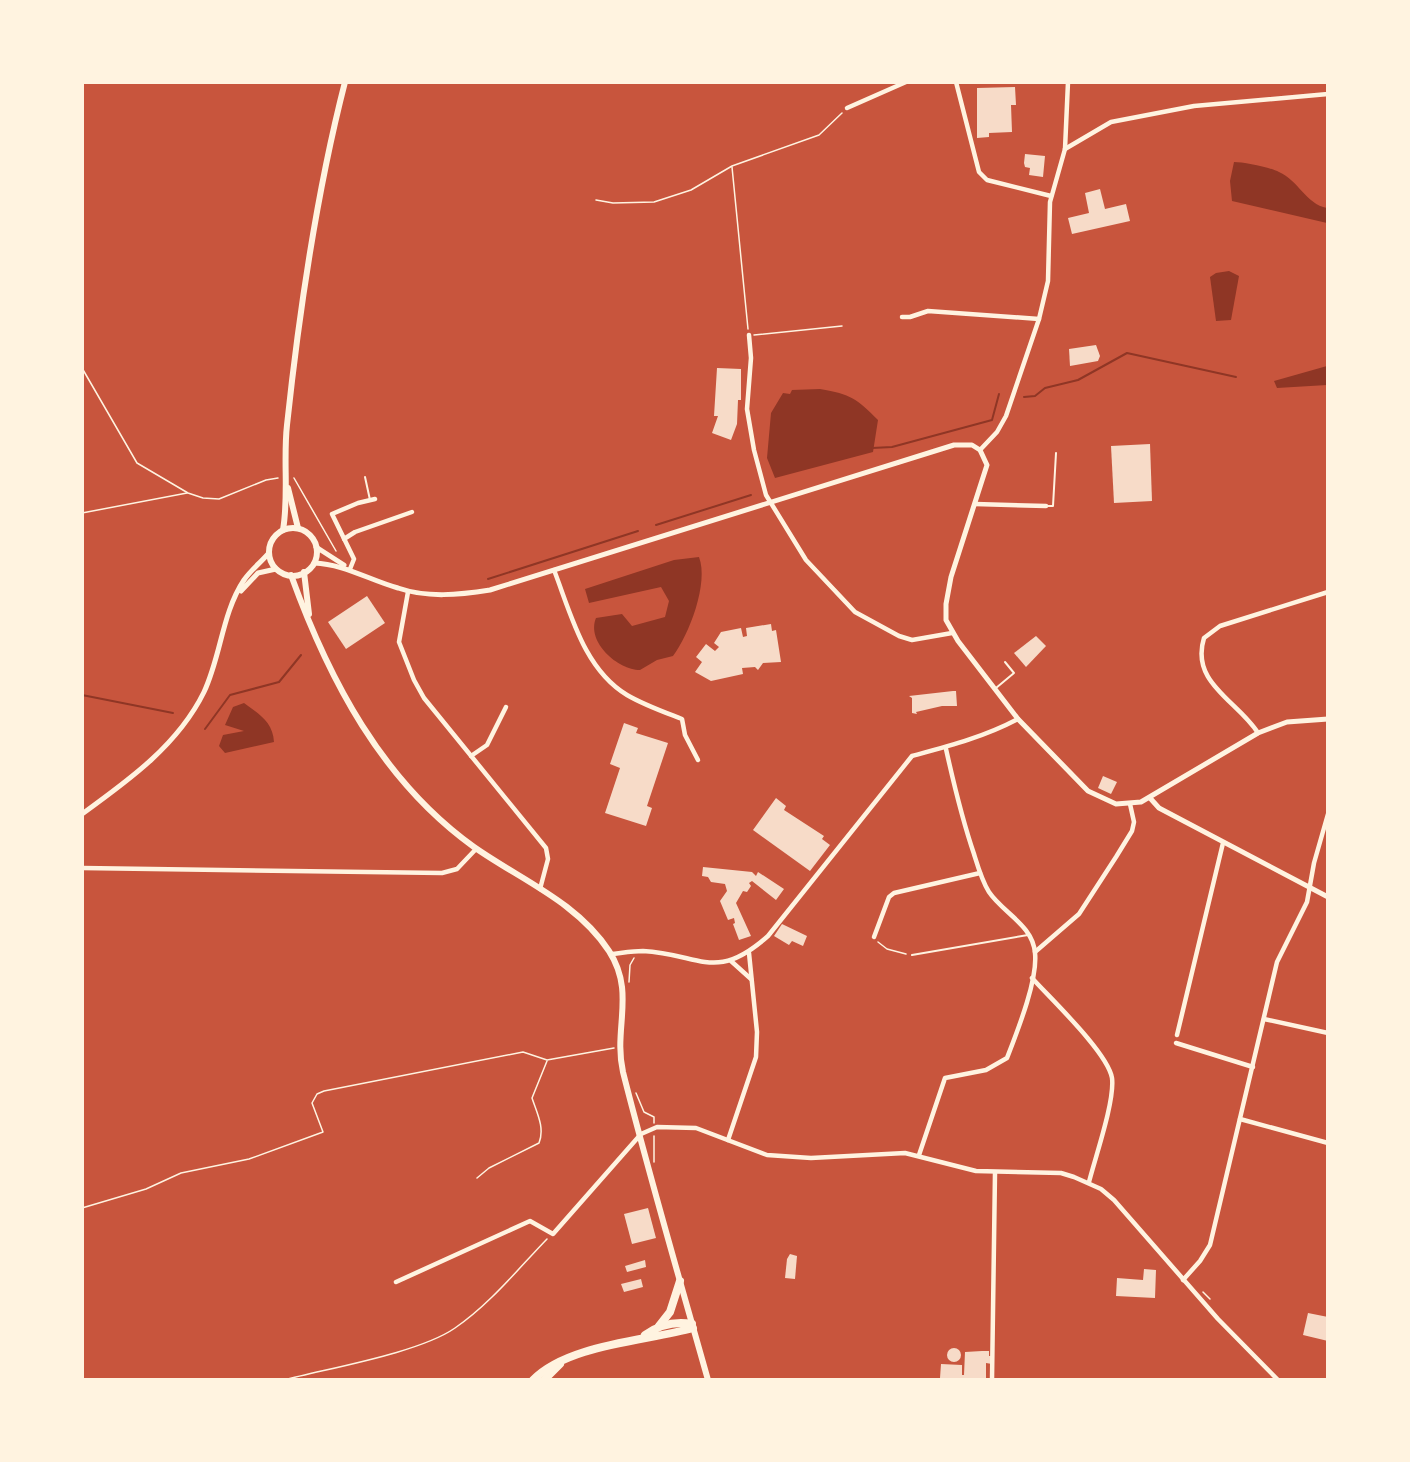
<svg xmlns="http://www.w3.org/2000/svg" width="1410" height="1462" viewBox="0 0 1410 1462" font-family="'DejaVu Sans',sans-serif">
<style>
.water{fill:#8f3625}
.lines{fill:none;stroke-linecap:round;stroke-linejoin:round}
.stream{stroke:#8f3625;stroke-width:2}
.building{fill:#f7dbc8}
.path{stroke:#fff3e0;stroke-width:1.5}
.service{stroke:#fff3e0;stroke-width:2}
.minor{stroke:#fff3e0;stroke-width:4.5}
.tertiary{stroke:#fff3e0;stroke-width:5}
.secondary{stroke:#fff3e0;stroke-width:6}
.motorway{stroke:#fff3e0;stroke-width:8}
</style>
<rect width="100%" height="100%" fill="#c8553d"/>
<g class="water">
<path d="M1234 162C1244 162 1269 167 1279 172 1298 180 1306 204 1327 208V223L1232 201 1230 181Z"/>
<path d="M1229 271 1239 276 1231 320 1216 321 1210 277 1216 273Z"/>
<path d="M1327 366V385L1277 388 1274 381Z"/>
<path d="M820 389C851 394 857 399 878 420L873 452 775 478 767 458 771 413 783 393 790 394 792 390Z"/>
<path d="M699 557C709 583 689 635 673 656L657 660 640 670C618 670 586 642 596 618L622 614 632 626 665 617 669 601 661 587 589 603 585 589 674 560Z"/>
<path d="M244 703C259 714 273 722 274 742L225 753 219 746 223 735 244 731 225 725 233 707Z"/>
</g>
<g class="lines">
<g class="stream">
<path d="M1024 397 1035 396 1045 388 1078 380 1127 353 1236 377"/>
<path d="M872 448 892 447 992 420 999 394"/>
<path d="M656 525 751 495"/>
<path d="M488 579 638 531"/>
<path d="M82 695 173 713"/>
<path d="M205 729 230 695 279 682 301 655"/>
</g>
</g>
<g class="building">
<path d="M1015 87 1016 105H1011L1012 132 989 133V137L977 138V88Z"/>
<path d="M1025 154 1045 156 1043 177 1029 175 1030 168 1025 167 1024 163Z"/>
<path d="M1100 189 1105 209 1126 204 1130 221 1072 234 1068 218 1089 213 1085 193Z"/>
<path d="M1096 345 1100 356 1098 361 1070 366 1069 349Z"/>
<path d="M717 368 741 369V400H738L737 424 731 440 712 433 718 416H714Z"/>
<path d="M1150 444 1152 501 1114 503 1111 446Z"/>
<path d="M367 596 385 623 346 649 328 622Z"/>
<path d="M771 624 772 631 776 630 781 662 763 663 758 670 755 667 742 668 743 674 711 681 695 672 702 662 696 657 706 644 715 651 719 647 714 643 721 632 741 628 743 637 747 636 746 628Z"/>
<path d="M1036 636 1046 646 1026 667 1014 653Z"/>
<path d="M953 691H956L957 706H942L916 712 917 714 912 713V698L909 696Z"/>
<path d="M624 723 638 728 636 733 668 743 647 806 652 808 646 826 605 813 620 768 610 764Z"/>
<path d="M1103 776 1117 782 1111 794 1098 788Z"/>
<path d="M776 798 786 806 784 810 824 836 822 839 830 845 810 871 753 830Z"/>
<path d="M703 867 752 872 756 876 758 872 784 889 776 900 752 881 749 883 751 886 747 892 743 891 736 903 751 936 739 940 733 924 735 923 734 918 728 920 720 901 727 891 725 884 711 882 708 877 702 876Z"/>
<path d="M782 924 807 936 803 946 792 941 789 945 774 936Z"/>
<path d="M648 1208 656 1238 632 1244 624 1214Z"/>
<path d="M790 1254 797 1256 795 1279 785 1278 787 1259Z"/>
<path d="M645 1260 646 1267 627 1272 625 1266Z"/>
<path d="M1144 1269 1156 1270 1155 1298 1116 1296 1117 1278 1143 1280Z"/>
<path d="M641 1279 643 1287 624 1292 621 1284Z"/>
<path d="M1308 1313 1328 1317V1341L1303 1335Z"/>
<circle cx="954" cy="1355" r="7"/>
<path d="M982 1351H989V1356H991L992 1364 986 1363V1379L940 1378 941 1364 962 1365V1375H964L965 1352Z"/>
</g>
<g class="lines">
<g class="path">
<path d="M732 167 748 329"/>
<path d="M596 200 613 203 654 202 691 190 732 166 819 135 842 113"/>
<path d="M754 335 842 326"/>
<path d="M82 368 137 463 188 493 203 498 219 499 266 480 278 478"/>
<path d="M294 478 336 551"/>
<path d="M82 513 187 493"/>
<path d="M878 942 887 949 906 954"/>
<path d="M629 982 630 965 634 958"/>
<path d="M636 1093 644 1112 654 1117V1123"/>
<path d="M654 1162V1136"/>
<path d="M477 1178 489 1168 539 1143C545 1128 537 1113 532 1098L547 1061"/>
<path d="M82 1208 146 1189 181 1173 249 1159 323 1132 312 1103 317 1094 324 1091 523 1052 547 1060 614 1048"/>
<path d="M1203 1292 1210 1299"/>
<path d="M284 1380C329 1368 419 1353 455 1328 490 1304 518 1269 547 1239"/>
</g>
<g class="service">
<path d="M365 477 370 500"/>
<path d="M1046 506H1053L1056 453"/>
<path d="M996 688 1014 673 1005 662"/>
<path d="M912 955 1028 935"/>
</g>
<g class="minor">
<path d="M956 82 979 172 987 180 1051 196"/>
<path d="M847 108 906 82"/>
<path d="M1065 149 1111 122 1194 106 1328 94"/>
<path d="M902 317H910L928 311 1039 319"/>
<path d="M749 335 751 358 747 409 754 450 766 495 806 560 855 612 899 636 912 640 952 633"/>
<path d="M980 450 997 432 1006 416 1039 319 1048 281 1050 202 1065 149 1068 82"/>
<path d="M975 504 1046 506"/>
<path d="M344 539 355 532 412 512"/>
<path d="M350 569 354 559 332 514 358 503 375 499"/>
<path d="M554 570C571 614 584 669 627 695 644 705 664 712 682 719L685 735 698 760"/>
<path d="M408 592 399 642 414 680 424 698 546 848 548 859 540 889"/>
<path d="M1258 733C1238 701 1190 683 1204 638L1220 626 1328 592"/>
<path d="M471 756 487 745 506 707"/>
<path d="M82 868 442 873 457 869 476 849"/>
<path d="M874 937 889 897 894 893 980 873"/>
<path d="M1035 952 1079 914 1116 857 1132 831 1134 822 1130 804"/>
<path d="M611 954C621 953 633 951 643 951 701 954 715 983 768 936L912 756C949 746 984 737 1018 719"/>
<path d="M731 961 751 979"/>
<path d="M1032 978C1051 999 1108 1053 1112 1078 1115 1101 1095 1158 1089 1182"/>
<path d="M1264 1019 1328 1033"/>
<path d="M1177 1035 1223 843"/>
<path d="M1176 1043 1253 1067"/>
<path d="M1240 1119 1328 1143"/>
<path d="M728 1140 756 1057 757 1032 749 953"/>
<path d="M919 1155 945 1078 986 1070 1007 1058C1017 1032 1038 980 1035 953 1033 925 1003 913 989 892 982 881 978 867 974 854 962 819 954 785 946 749"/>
<path d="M1183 1280 1200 1261 1210 1245 1277 962 1307 902 1314 863 1328 814"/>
<path d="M396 1282 530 1221 553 1234 641 1134 657 1127 696 1128 767 1155 811 1158 905 1153 976 1171 1061 1173 1074 1177 1101 1189 1114 1200 1218 1319 1278 1380"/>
<path d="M992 1380 995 1173"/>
</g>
<g class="tertiary">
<path d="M316 547 344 565"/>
<path d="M314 563C344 564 369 580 398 588 427 598 459 595 490 590L954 445H972L980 450 987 465 951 577 946 604V620L958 641 1018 719 1088 791 1116 804 1141 802 1258 733 1287 722 1328 719"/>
<path d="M241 591 258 573 276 569"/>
<path d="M1150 798 1159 808 1328 897"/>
<path d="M82 814C129 780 178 745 204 692 221 656 222 613 244 580 251 570 261 562 269 553"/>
</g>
<g class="secondary">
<path d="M288 488 298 528"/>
<circle cx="293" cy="552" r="24"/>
<path d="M283 530C289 495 283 460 287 425 299 313 317 191 345 82"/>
<path d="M304 572 309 614"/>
<path d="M291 575C329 680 382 781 474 847 521 880 577 902 609 951 636 993 613 1028 623 1072 649 1175 679 1277 708 1380"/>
</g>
<g class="motorway">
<path d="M659 1326 670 1312 680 1281"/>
<path d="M645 1335C659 1325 674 1321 692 1324"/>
<path d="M533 1380C568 1344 647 1341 693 1328"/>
<path d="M544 1380 560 1364"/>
</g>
</g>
<rect width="1410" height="1462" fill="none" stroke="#fff3e0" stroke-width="168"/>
</svg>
